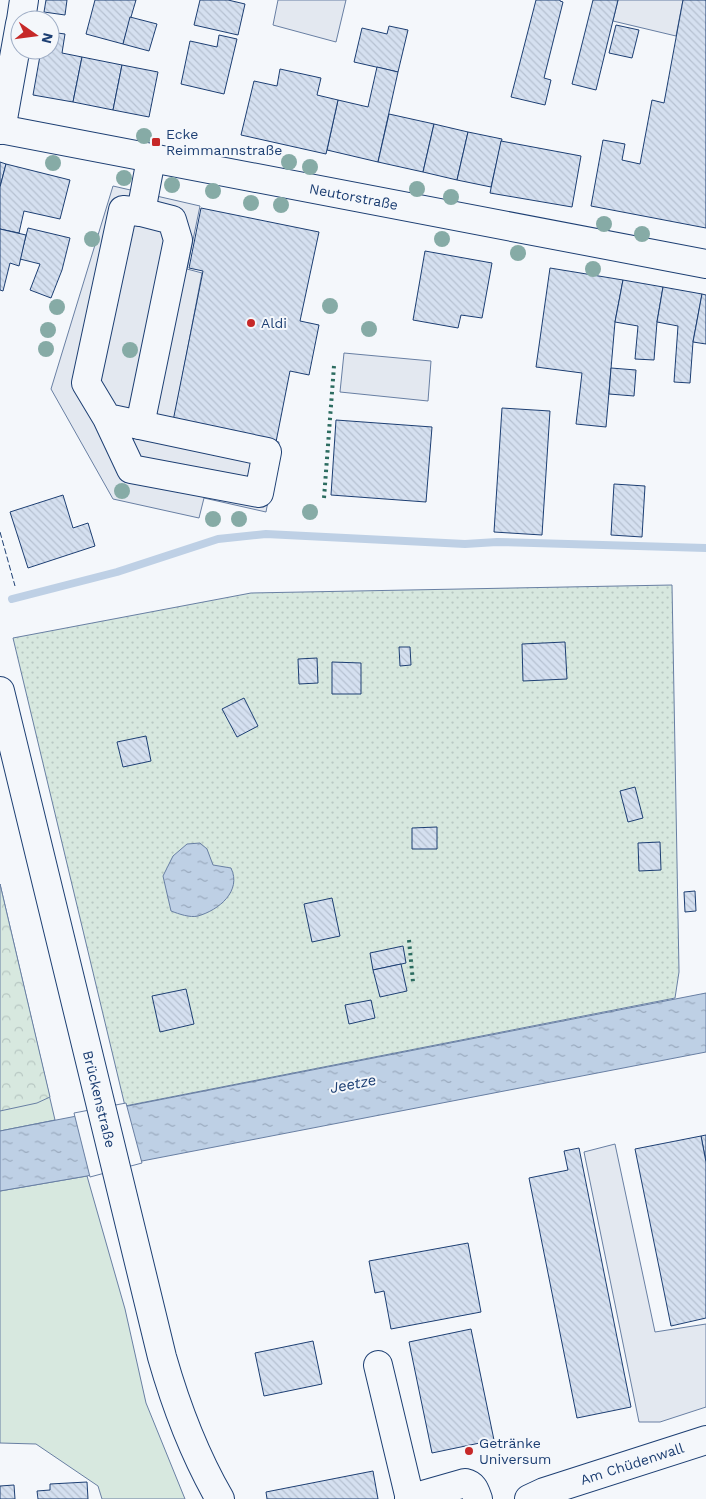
<svg xmlns="http://www.w3.org/2000/svg" width="706" height="1499" viewBox="0 0 706 1499" font-family="'Work Sans',sans-serif">
<style>
.grass{fill:#d7e8df;stroke:#687fa3}
.park{fill:url(#park-crowns);stroke:#687fa3}
.garden{fill:url(#garden-dots);stroke:#687fa3}
.parking{fill:#e3e8f0;stroke:#687fa3}
.water{fill:url(#water-ripples);stroke:#687fa3}
.pier{fill:#f4f7fb;stroke:#687fa3}
.lines{fill:none;stroke-linecap:round;stroke-linejoin:round}
.stream{stroke:#bed0e5;stroke-width:8}
.building{fill:url(#building-back-hatch);stroke:#1d3f73}
.minor-casing{stroke:#1d3f73;stroke-width:30}
.major-casing{stroke:#1d3f73;stroke-width:30}
.minor{stroke:#f4f7fb;stroke-width:28}
.major{stroke:#f4f7fb;stroke-width:28}
.hedge{stroke:#2c6c60;stroke-width:4;stroke-dasharray:2.5 4;stroke-linecap:butt}
.fence{stroke:#1d3f73;stroke-width:1;stroke-dasharray:6 2.5;stroke-linecap:butt}
.tree{fill:#86aba6}
.poi-dot{fill:#c62828;stroke:#f4f7fb;stroke-width:2}
.labels{text-anchor:middle;stroke-width:4;stroke-linejoin:round;paint-order:stroke}
.poi-label{font-size:14px;fill:#1d3f73;stroke:#f4f7fb;text-anchor:start}
.street-label{font-size:14px;fill:#1d3f73;stroke:#f4f7fb}
.water-label{font-size:15px;font-style:italic;fill:#1d3f73;stroke:#f4f7fb}
</style>
<defs>
<pattern id="park-crowns" width="20" height="18" patternUnits="userSpaceOnUse" patternTransform="scale(1.25)"><rect width="20" height="18" fill="#d7e8df"/><path d="M2 6a3 3 0 1 1 6 0M12 15a3 3 0 1 1 6 0" fill="none" stroke="#b8c8c3"/></pattern>
<pattern id="garden-dots" width="8" height="8" patternUnits="userSpaceOnUse" patternTransform="scale(1.25)"><rect width="8" height="8" fill="#d7e8df"/><path d="M2 2h.1M6 6h.1" fill="none" stroke="#b8c8c3" stroke-width="1.8" stroke-linecap="round"/></pattern>
<pattern id="water-ripples" width="26" height="14" patternUnits="userSpaceOnUse" patternTransform="scale(1.25)"><rect width="26" height="14" fill="#bed0e5"/><path d="M2 4q2-2 4 0t4 0M15 11q2-2 4 0t4 0" fill="none" stroke="#9aaabe"/></pattern>
<pattern id="building-back-hatch" width="6" height="6" patternUnits="userSpaceOnUse" patternTransform="scale(1.25)"><rect width="6" height="6" fill="#d5e0f0"/><path d="M-1 5l2 2M0 0l6 6M5-1l2 2" fill="none" stroke="#b6c1d1"/></pattern>
</defs>
<rect width="100%" height="100%" fill="#f4f7fb"/>
<g class="grass">
<path d="M0 884 55 1120 0 1131Z"/>
<path d="M87 1176 125 1309 146 1403 185 1499H102L98 1486 36 1444 0 1443V1191Z"/>
</g>
<path class="park" d="M0 884 50 1097 37 1103 0 1111Z"/>
<path class="garden" d="M672 585 679 972 675 998 125 1106 13 638 251 593Z"/>
<g class="parking">
<path d="M278 0H346L336 42 273 25Z"/>
<path d="M618 0H683L676 36 613 21Z"/>
<path d="M113 186 200 206 187 269 202 273 174 420 279 442 266 512 204 498 199 518 113 499 51 389Z"/>
<path d="M344 353 431 361 428 401 340 392Z"/>
<path d="M615 1144 655 1332 706 1324V1407L660 1422H639L584 1152Z"/>
</g>
<g class="water">
<path d="M200 843 207 849 213 865 231 868C242 891 219 910 198 916 190 918 179 914 171 911L163 876 173 856 187 844Z"/>
<path d="M706 993V1052L142 1161 87 1176 0 1191V1131Z"/>
</g>
<path class="pier" d="M126 1103 142 1163 90 1177 74 1113Z"/>
<g class="lines">
<path class="stream" d="M12 599 117 572 218 539 266 534 465 544 497 542 706 548"/>
</g>
<g class="building">
<path d="M46 0H67L65 15 44 12Z"/>
<path d="M95 0H136L123 44 86 34Z"/>
<path d="M200 0H228L245 4 238 35 194 25Z"/>
<path d="M536 0H560V1L563 2 544 78 551 80 545 105 511 97Z"/>
<path d="M593 0H618L596 90 572 84Z"/>
<path d="M683 0H706V228L591 206 603 140 625 144 622 160 640 164 652 100 664 103Z"/>
<path d="M130 17 157 24 149 51 123 44Z"/>
<path d="M616 25 639 30 632 58 609 53Z"/>
<path d="M389 26 408 30 398 72 354 62 362 28 387 34Z"/>
<path d="M50 32 65 34 62 53 82 57 73 102 33 95 41 50H50Z"/>
<path d="M219 35 237 39 224 94 181 84 190 41 217 47Z"/>
<path d="M82 57 122 65 113 110 73 102Z"/>
<path d="M122 65 158 72 149 117 113 110Z"/>
<path d="M377 67 398 72 378 162 327 150 338 100 368 107Z"/>
<path d="M280 69 321 78 317 95 338 100 326 154 241 135 254 81 277 86Z"/>
<path d="M389 114 434 124 423 172 378 162Z"/>
<path d="M434 124 468 132 457 180 423 172Z"/>
<path d="M468 132 502 139 491 187 457 180Z"/>
<path d="M501 141 581 156 572 207 490 193Z"/>
<path d="M0 162 6 164 0 187Z"/>
<path d="M6 164 70 180 60 219 24 211 19 233 0 229V187Z"/>
<path d="M201 208 319 232 300 321 319 325 309 375 290 371 276 442 173 421 203 271 189 268Z"/>
<path d="M28 228 70 238 62 270 51 298 30 290 40 264 20 259Z"/>
<path d="M0 229 26 235 19 266 10 263 3 291 0 290Z"/>
<path d="M425 251 492 263 482 318 461 315 458 328 413 320Z"/>
<path d="M550 268 623 280 615 322 606 427 576 424 582 373 536 367Z"/>
<path d="M623 280 663 287 657 322 654 360 635 359 638 326 615 322Z"/>
<path d="M663 287 702 294 693 342 690 383 674 382 678 326 657 322Z"/>
<path d="M702 294 706 295V344L693 342Z"/>
<path d="M611 368 636 370 634 396 609 394Z"/>
<path d="M502 408 550 411 542 535 494 532Z"/>
<path d="M336 420 432 427 426 502 331 495Z"/>
<path d="M614 484 645 486 642 537 611 535Z"/>
<path d="M63 495 73 528 88 523 95 546 28 568 10 512Z"/>
<path d="M565 642 567 679 523 681 522 644Z"/>
<path d="M399 647H410L411 665 400 666Z"/>
<path d="M317 658 318 683 299 684 298 659Z"/>
<path d="M332 662 361 663V694H332Z"/>
<path d="M244 698 258 726 237 737 222 709Z"/>
<path d="M146 736 151 761 123 767 117 742Z"/>
<path d="M635 787 643 818 628 822 620 791Z"/>
<path d="M437 827V849H412V828Z"/>
<path d="M660 842 661 870 639 871 638 843Z"/>
<path d="M695 891 696 911 685 912 684 892Z"/>
<path d="M332 898 340 936 312 942 304 904Z"/>
<path d="M403 946 406 963 373 970 370 953Z"/>
<path d="M401 964 407 991 380 997 373 970Z"/>
<path d="M186 989 194 1024 160 1032 152 996Z"/>
<path d="M371 1000 375 1018 349 1024 345 1005Z"/>
<path d="M706 1135V1162L701 1136Z"/>
<path d="M701 1136 706 1162V1318L671 1326 635 1149Z"/>
<path d="M579 1148 631 1407 577 1418 529 1178 568 1170 564 1151Z"/>
<path d="M468 1243 481 1312 391 1329 384 1291 375 1293 369 1261Z"/>
<path d="M471 1329 494 1440 432 1453 409 1342Z"/>
<path d="M313 1341 322 1384 264 1396 255 1353Z"/>
<path d="M373 1471 378 1499H267L266 1492Z"/>
<path d="M87 1482 88 1499H38L37 1491 50 1490V1484Z"/>
<path d="M14 1485 15 1499H0V1486Z"/>
</g>
<g class="lines">
<g class="minor-casing">
<g id="minor">
<path d="M21 20 24 0"/>
<path id="s1" d="M0 129 706 264"/>
<path d="M1 130 20 24"/>
<path d="M107 418 267 452 259 493 131 469 107 418 86 383 123 210 141 212 151 159"/>
<path d="M140 425 178 240 172 220 141 212"/>
<path d="M378 1365 410 1499"/>
<path d="M409 1499 465 1483C474 1485 475 1491 478 1499"/>
<path id="s2" d="M529 1499 544 1492 706 1440"/>
</g>
</g>
<g class="major-casing">
<g id="major">
<path id="s3" d="M0 691 162 1357C176 1406 194 1454 220 1499"/>
</g>
</g>
<use href="#minor" class="minor"/>
<use href="#major" class="major"/>
<g class="hedge">
<path d="M324 498 334 366"/>
<path d="M409 940 413 982"/>
</g>
<path class="fence" d="M0 532 15 586"/>
</g>
<g class="tree">
<circle cx="144" cy="136" r="8"/>
<circle cx="289" cy="162" r="8"/>
<circle cx="53" cy="163" r="8"/>
<circle cx="310" cy="167" r="8"/>
<circle cx="124" cy="178" r="8"/>
<circle cx="172" cy="185" r="8"/>
<circle cx="417" cy="189" r="8"/>
<circle cx="213" cy="191" r="8"/>
<circle cx="451" cy="197" r="8"/>
<circle cx="251" cy="203" r="8"/>
<circle cx="281" cy="205" r="8"/>
<circle cx="604" cy="224" r="8"/>
<circle cx="642" cy="234" r="8"/>
<circle cx="92" cy="239" r="8"/>
<circle cx="442" cy="239" r="8"/>
<circle cx="518" cy="253" r="8"/>
<circle cx="593" cy="269" r="8"/>
<circle cx="330" cy="306" r="8"/>
<circle cx="57" cy="307" r="8"/>
<circle cx="369" cy="329" r="8"/>
<circle cx="48" cy="330" r="8"/>
<circle cx="46" cy="349" r="8"/>
<circle cx="130" cy="350" r="8"/>
<circle cx="122" cy="491" r="8"/>
<circle cx="310" cy="512" r="8"/>
<circle cx="213" cy="519" r="8"/>
<circle cx="239" cy="519" r="8"/>
</g>
<g class="poi-dot">
<rect x="151" y="137" width="10" height="10" rx="2.5"/>
<circle cx="251" cy="323" r="5"/>
<circle cx="469" cy="1451" r="5"/>
</g>
<g class="labels">
<g class="poi-label">
<text x="166" y="139">Ecke<tspan x="166" dy="16">Reimmannstraße</tspan></text>
<text x="261" y="328">Aldi</text>
<text x="479" y="1448">Getränke<tspan x="479" dy="16">Universum</tspan></text>
</g>
<g class="street-label">
<text dy="5" stroke="none"><textPath href="#s1" startOffset="360">Neutorstraße</textPath></text>
<text dy="5" stroke="none"><textPath href="#s3" startOffset="420">Brückenstraße</textPath></text>
<text dy="5" stroke="none"><textPath href="#s2" startOffset="109">Am Chüdenwall</textPath></text>
</g>
<g class="water-label">
<text transform="translate(353 1084) rotate(-11)" y="5">Jeetze</text>
</g>
</g>
<g transform="translate(35 35) rotate(104)"><circle r="24" fill="#f4f7fb" stroke="#9eadc5"/>
<path d="M0-4L9 19L0 12L-9 19Z" fill="#c62828"/>
<text y="-8" font-size="14" font-weight="bold" text-anchor="middle" fill="#1d3f73">N</text>
</g>
</svg>
